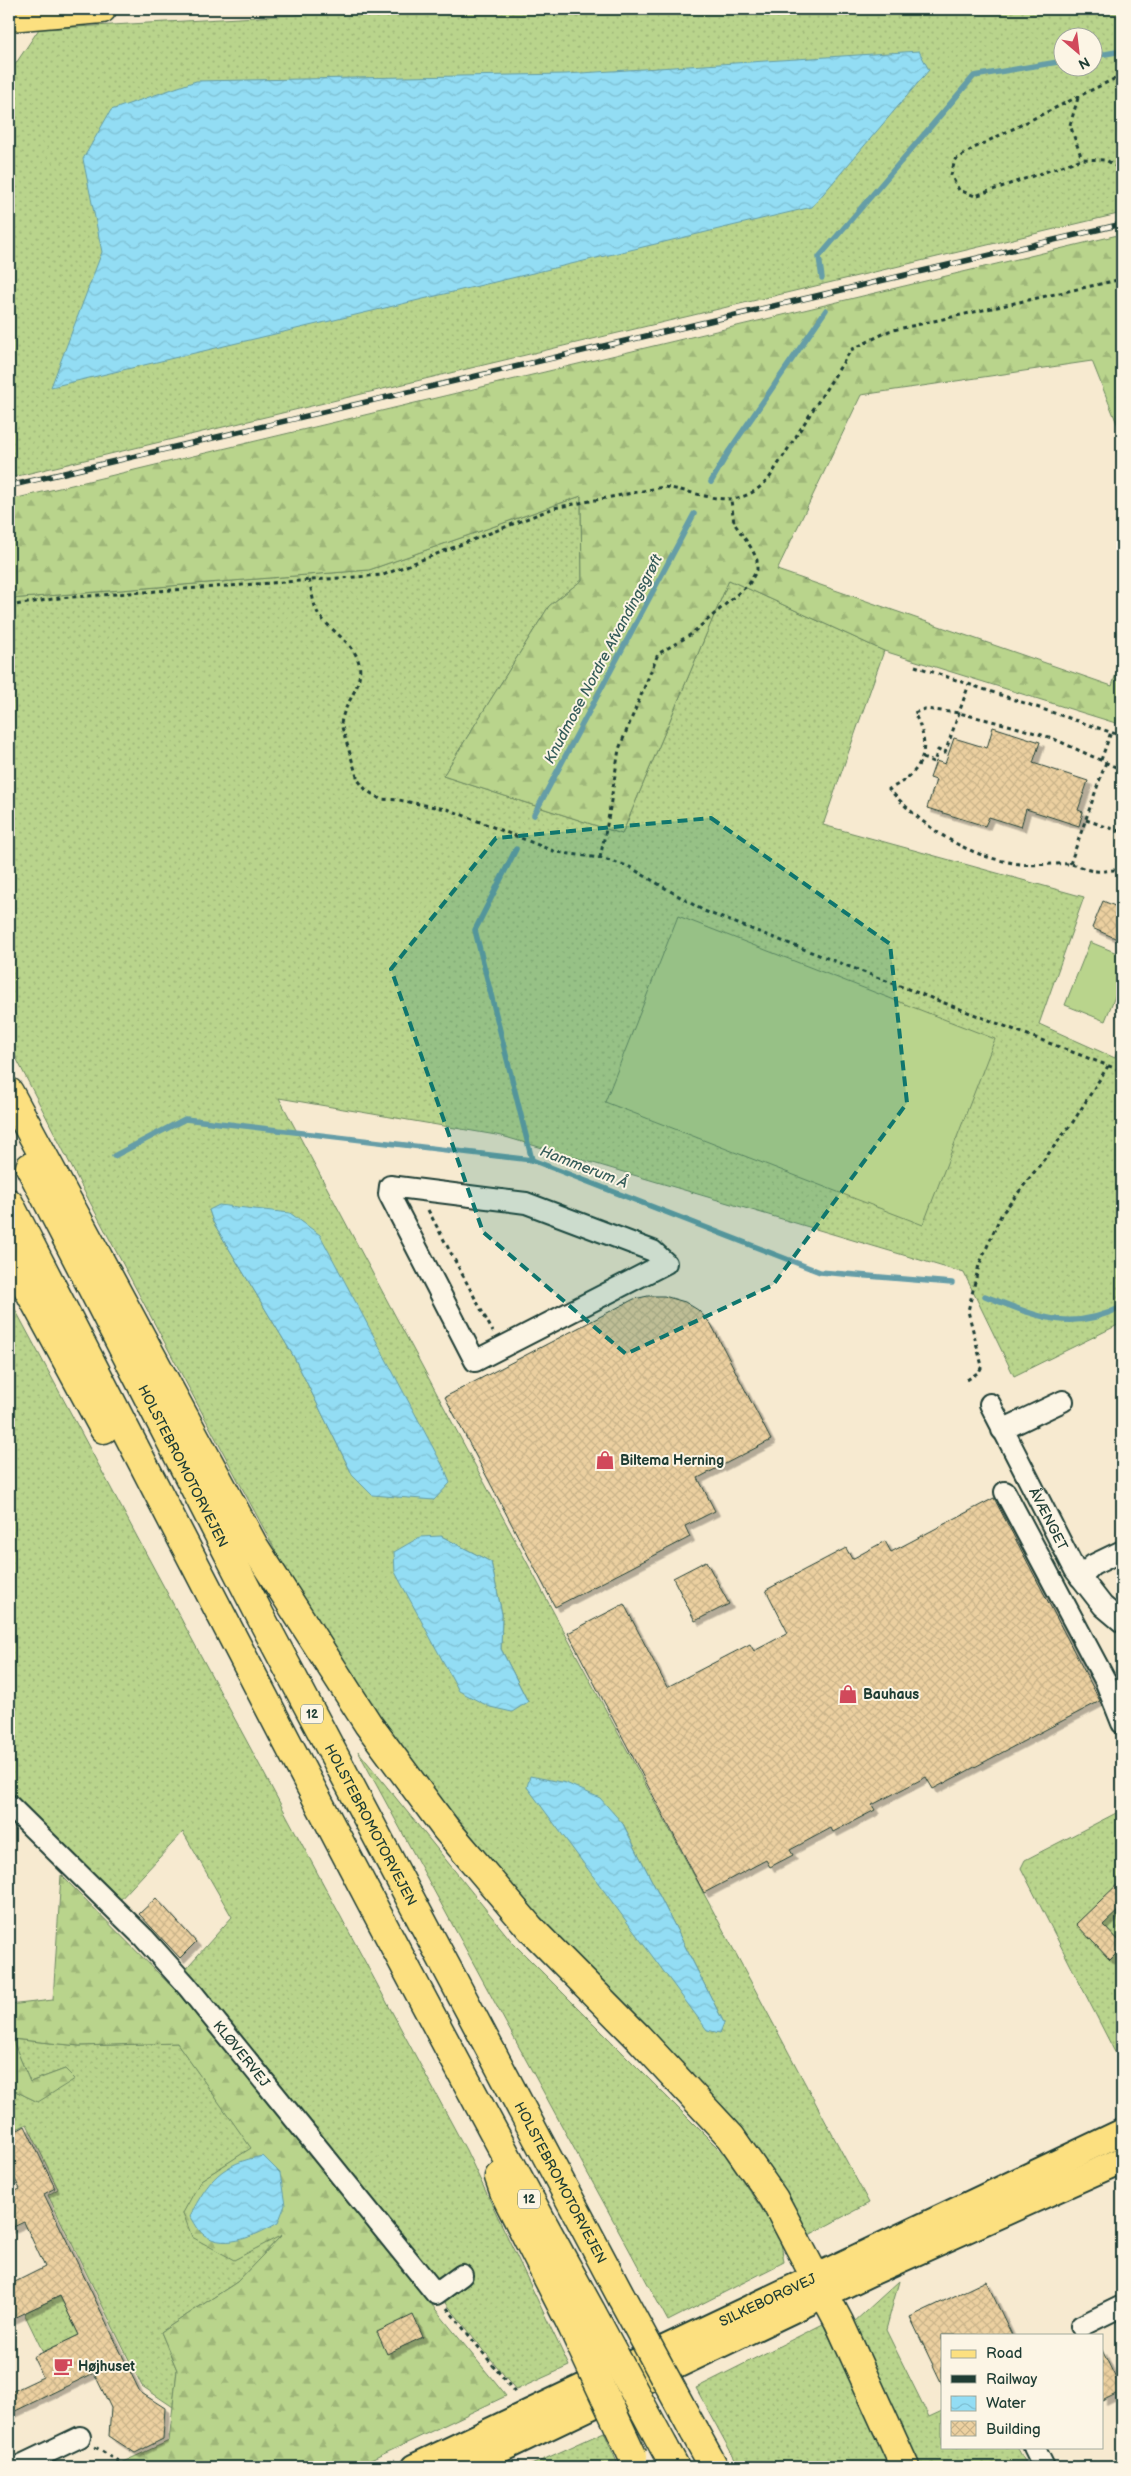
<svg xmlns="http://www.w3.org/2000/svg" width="1131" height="2476" viewBox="0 0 1131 2476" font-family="'Balsamiq Sans',sans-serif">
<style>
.grass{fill:url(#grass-dots);stroke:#6c8860;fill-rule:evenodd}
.forest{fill:url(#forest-firs);stroke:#6c8860}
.pitch{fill:#b9d48c;stroke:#6c8860}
.water{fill:url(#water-waves);stroke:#659da7}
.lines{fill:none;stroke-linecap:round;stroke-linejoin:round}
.stream{stroke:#659da7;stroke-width:5.5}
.building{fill:url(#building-cross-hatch);stroke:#1f3d34;filter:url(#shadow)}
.minor-casing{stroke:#1f3d34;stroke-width:24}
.major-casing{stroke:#1f3d34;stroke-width:29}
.highway-casing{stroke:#1f3d34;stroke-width:31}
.path{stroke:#1f3d34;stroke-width:3;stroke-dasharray:4 4;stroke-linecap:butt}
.minor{stroke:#fcf5e5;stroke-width:20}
.major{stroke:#fce080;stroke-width:25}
.highway{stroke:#fce080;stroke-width:28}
.rail-casing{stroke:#1f3d34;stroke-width:5.5}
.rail{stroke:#fcf5e5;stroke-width:4;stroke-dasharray:11;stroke-linecap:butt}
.highway-bridge-casing{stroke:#1f3d34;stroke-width:31;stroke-linecap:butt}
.highway-bridge{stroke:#fce080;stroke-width:28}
.marked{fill:#0f766e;fill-opacity:0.2;stroke:#0f766e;stroke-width:4;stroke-dasharray:10 6;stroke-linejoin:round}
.labels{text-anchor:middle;stroke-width:4;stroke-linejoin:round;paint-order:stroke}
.shield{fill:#fcf5e5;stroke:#617469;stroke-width:1}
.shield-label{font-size:12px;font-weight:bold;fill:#1f3d34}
.poi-label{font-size:14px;font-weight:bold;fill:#1f3d34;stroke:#fcf5e5;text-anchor:start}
.street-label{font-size:14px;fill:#1f3d34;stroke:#fcf5e5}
.water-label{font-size:15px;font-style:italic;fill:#365d5a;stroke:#fcf5e5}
</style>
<defs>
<pattern id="grass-dots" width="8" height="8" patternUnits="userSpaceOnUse" patternTransform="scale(1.25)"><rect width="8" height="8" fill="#b9d48c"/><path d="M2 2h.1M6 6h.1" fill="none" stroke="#9fb779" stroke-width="1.8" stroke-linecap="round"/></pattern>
<pattern id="forest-firs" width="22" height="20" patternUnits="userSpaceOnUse" patternTransform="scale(1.25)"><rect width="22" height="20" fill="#b9d48c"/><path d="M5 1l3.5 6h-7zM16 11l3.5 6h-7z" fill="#9fb779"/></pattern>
<pattern id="water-waves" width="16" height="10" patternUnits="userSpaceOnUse" patternTransform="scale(1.25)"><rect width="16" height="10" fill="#93ddf4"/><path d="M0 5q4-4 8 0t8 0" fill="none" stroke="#7ebfd2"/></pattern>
<pattern id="building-cross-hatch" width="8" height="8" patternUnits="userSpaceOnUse" patternTransform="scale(1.25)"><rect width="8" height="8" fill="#ecd0a0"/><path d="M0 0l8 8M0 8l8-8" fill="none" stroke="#cab48a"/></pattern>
<filter id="shadow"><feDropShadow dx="4.5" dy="4.5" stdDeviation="0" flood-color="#0004"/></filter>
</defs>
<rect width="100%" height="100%" fill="#f7ead0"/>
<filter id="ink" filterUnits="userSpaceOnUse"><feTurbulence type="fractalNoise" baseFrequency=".02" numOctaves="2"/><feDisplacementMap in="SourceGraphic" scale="10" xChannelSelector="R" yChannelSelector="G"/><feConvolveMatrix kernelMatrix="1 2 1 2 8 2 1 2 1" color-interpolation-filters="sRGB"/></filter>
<g filter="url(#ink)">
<g class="grass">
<path d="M403 9H1122V213L9 478V85L10 72 39 29ZM1064 38H1094V68H1064Z"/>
<path d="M581 496 582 580 549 606 443 776 622 834 729 580 884 651 823 825 1084 897 1039 1024 1115 1058 1122 1037V1323L1014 1376 964 1273 502 1136 279 1098 869 2203 809 2235 784 2190 736 2120 535 1912 452 1812 375 1712 280 1559 84 1191 9 1044V599L369 570ZM209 1210 434 1500 353 1476 294 1357 213 1222ZM441 1536 491 1562 502 1614 501 1649 528 1702ZM623 1824 724 2023 720 2033Z"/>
<path d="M9 1298 466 2150 569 2366 516 2390 181 1974 232 1917 183 1832 119 1901 9 1794Z"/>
<path d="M358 1751 513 1943 725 2155 780 2236 784 2262 668 2321Z"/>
<path d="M1122 1810V2066L1021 1868 1025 1860Z"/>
<path d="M12 2039 79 2046 177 2043 252 2148 201 2180 283 2234 237 2282 161 2332 177 2370 173 2407 142 2386 48 2195 58 2189 27 2124 9 2133V2088L38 2102 65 2069 30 2082Z"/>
<path d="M899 2281 886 2330 929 2417 942 2411V2447H1017L1028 2467H917L853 2323Z"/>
<path d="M60 2296 79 2335 43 2352 24 2313Z"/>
<path d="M823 2324 892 2467H739L696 2388Z"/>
<path d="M604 2432 619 2467H527Z"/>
</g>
<g class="forest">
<path d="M1122 234V436L1092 361 861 395 777 570 1112 686 1122 656V725L884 651 729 580 622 834 443 776 549 606 582 580 581 496 369 570 9 599V500Z"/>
<path d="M61 1875 179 1994 506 2396 356 2467H112L169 2441 177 2370 161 2332 237 2282 282 2235 234 2260 192 2237 183 2213 201 2180 251 2148 177 2043 79 2046 12 2039 30 2082 65 2069 75 2079 38 2102 9 2088V2005L53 2000Z"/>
</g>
<g class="pitch">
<path d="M678 916 995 1039 923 1225 605 1102Z"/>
<path d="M1090 942 1122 955V979L1105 1021 1065 1005Z"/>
</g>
<g class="water">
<path d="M919 51 929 70 812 207 51 387 102 252 83 159 111 110 196 81 566 74Z"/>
<path d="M219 1205 290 1213 320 1235 446 1472 450 1483 434 1500 372 1495 353 1476 294 1357 213 1222 209 1210Z"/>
<path d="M441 1536 491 1562 502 1614 501 1649 528 1702 512 1712 490 1707 459 1691 395 1572 394 1552 420 1537Z"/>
<path d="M530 1776 566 1783 600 1798 623 1824 724 2023 720 2033 707 2030 527 1787Z"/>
<path d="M263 2156 280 2173 285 2205 278 2223C258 2234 227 2251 204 2235 198 2231 194 2221 190 2216 208 2180 222 2163 263 2156Z"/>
</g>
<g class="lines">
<g class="stream">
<path d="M1094 56 1122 51"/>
<path d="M822 278 819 257 974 76 1064 61"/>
<path d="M711 482 729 451 826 310"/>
<path d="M534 815 694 514"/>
<path d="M516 849 475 930 532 1160"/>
<path d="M114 1156 185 1119 532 1160 820 1272 952 1283"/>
<path d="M985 1296C1037 1316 1069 1333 1122 1307"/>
</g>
</g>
<g class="building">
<path d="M993 727 1040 742 1033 763 1088 781 1078 810 1083 812 1079 826 1026 809 1021 827 989 817 985 826 927 808 936 780 930 778 936 761 945 764 954 738 987 748Z"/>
<path d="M1103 901 1122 909V941L1092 928Z"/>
<path d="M648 1296H664L685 1302 698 1310 711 1324 771 1440 698 1478 715 1511 685 1526 690 1537 555 1607 445 1397 634 1299Z"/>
<path d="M994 1498 1100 1701 933 1789 926 1777 872 1805 875 1810 833 1832 831 1828 790 1850 793 1855 770 1867 766 1860 704 1893 568 1633 624 1604 667 1687 750 1644 754 1651 788 1633 766 1590 846 1548 852 1559 885 1541 891 1552Z"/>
<path d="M706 1561 729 1604 695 1621 673 1578Z"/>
<path d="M1122 1880V1907L1103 1925 1122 1945V1948L1110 1960 1076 1924Z"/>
<path d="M156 1898 196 1942 180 1958 139 1914Z"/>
<path d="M25 2126 55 2188 44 2194 140 2392 165 2408 163 2439 135 2453 109 2436 111 2408 94 2373 9 2414V2393L43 2377 33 2357 79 2335 60 2296 9 2320V2285L45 2267 24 2222 9 2229V2194L20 2189 9 2168V2135Z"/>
<path d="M986 2281 1012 2335H942V2384L910 2317Z"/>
<path d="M413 2315 423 2337 387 2354 377 2332Z"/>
<path d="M1102 2350 1122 2391 1102 2401Z"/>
</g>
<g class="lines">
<g class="minor-casing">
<g id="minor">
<path d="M390 1186 526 1203 653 1251 666 1263 475 1361 389 1194Z"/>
<path id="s1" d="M990 1404 1075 1570 1103 1606 1122 1622"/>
<path d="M1002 1430 1063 1401"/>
<path d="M1005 1492 1105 1680 1122 1723"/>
<path d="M1080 1577 1093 1565 1122 1551"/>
<path id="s2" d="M9 1805 144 1938 187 1986 436 2294 462 2275"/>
<path d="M1081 2326 1122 2306"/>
<path d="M1034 2447 1044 2467"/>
<path d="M17 2467 80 2437"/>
</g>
</g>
<g class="major-casing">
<g id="major">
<path id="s3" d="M414 2467 1122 2132"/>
<path d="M464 2467 870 2273 1122 2160"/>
</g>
</g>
<g class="highway-casing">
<g id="highway">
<path d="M9 17 102 9"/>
<path d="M9 1092 254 1546 368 1724 446 1829 530 1928 638 2037 731 2137 774 2199 839 2322 905 2467"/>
<path id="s4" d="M30 1167 265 1625 622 2298"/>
<path d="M9 1203C200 1575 391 1947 592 2313"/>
<path d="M9 1254 104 1429"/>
<path d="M499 2177 505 2194 571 2324"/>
<path d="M694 2431 714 2467"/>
<path d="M664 2447 675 2467"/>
</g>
</g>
<g class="path">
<path d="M1122 75 974 148 955 160 951 175 959 190 975 196 1082 159 1106 160 1122 170"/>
<path d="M1078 98 1070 125 1082 159"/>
<path d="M309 580C312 590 313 608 320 616 335 636 365 648 359 678 356 694 343 707 341 724L358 780 366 790 380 799 399 800 450 810 556 852 600 858 628 866 704 911 1122 1071"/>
<path d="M9 606 59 598 383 575 554 508 664 487C704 492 737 516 770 477L851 350 889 331 1118 280 1122 281"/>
<path d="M915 666 1122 736"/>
<path d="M922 758 934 762 938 750 945 753 969 684"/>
<path d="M1101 760 1111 732"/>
<path d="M1086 820 1122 832"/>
<path d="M600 858 608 820 619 749 658 654 690 635 749 584 757 570V560L752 549 734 523 731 500"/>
<path d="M1070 864 1106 762"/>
<path d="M1115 870C1109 870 1102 872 1096 871 1087 871 1078 865 1070 864 1053 863 1036 866 1020 864 966 857 924 828 889 789 924 773 933 747 914 713L925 709 959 713 1012 726 1052 738 1122 770"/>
<path d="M428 1210 493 1332"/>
<path d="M967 1380 979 1372 982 1366 968 1311 979 1265 1001 1215 1073 1122 1108 1066"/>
<path d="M447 2308 517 2395"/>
<path d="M95 2447 128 2467"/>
<path d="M380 2467 395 2460"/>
</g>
<use href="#minor" class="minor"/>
<use href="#major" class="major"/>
<use href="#highway" class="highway"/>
<g class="rail-casing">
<path id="rail" d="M9 486 1122 224"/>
</g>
<use href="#rail" class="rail"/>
<g class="highway-bridge-casing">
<g id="highway-bridge">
<path d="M622 2298 694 2431"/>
<path d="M592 2313 664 2447"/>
<path d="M571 2324 633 2457"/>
</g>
</g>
<use href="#highway-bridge" class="highway-bridge"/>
</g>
</g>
<path class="marked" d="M711 818 890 944 907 1103 773 1285 626 1354 483 1232 391 969 496 838Z"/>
<defs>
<g id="shop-bare" transform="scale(1.5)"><path d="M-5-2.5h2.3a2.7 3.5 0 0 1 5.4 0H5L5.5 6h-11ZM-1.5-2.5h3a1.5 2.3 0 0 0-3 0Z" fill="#d1495b" stroke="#fcf5e5" stroke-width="2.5" paint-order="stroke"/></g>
<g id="cafe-bare" transform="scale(1.5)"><path d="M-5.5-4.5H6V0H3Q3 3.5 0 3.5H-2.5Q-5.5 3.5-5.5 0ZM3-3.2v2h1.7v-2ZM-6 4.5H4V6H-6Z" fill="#d1495b" stroke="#fcf5e5" stroke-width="2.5" paint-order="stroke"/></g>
</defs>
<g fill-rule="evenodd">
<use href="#shop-bare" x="605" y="1460"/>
<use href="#shop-bare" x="848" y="1694"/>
<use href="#cafe-bare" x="63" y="2366"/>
</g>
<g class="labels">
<g class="shield">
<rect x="301" y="1704.5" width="22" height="19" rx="4"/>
<rect x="518" y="2189.5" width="22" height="19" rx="4"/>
</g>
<g class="shield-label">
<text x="312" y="1718">12</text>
<text x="529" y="2203">12</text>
</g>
<g class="poi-label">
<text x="620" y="1465">Biltema Herning</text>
<text x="863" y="1699">Bauhaus</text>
<text x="78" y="2371">Højhuset</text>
</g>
<g class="street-label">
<text dy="5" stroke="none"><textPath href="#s4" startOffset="336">HOLSTEBROMOTORVEJEN</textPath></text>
<text dy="5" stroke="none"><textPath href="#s1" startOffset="129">ÅVÆNGET</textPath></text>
<text dy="5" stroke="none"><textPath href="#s4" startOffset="741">HOLSTEBROMOTORVEJEN</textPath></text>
<text dy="5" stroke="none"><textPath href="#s2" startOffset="341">KLØVERVEJ</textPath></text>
<text dy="5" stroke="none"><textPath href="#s4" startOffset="1146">HOLSTEBROMOTORVEJEN</textPath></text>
<text dy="5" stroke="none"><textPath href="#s3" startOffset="391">SILKEBORGVEJ</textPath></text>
</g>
<g class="water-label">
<text transform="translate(603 659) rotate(-62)" y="5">Knudmose Nordre Afvandingsgrøft</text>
<text transform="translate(584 1167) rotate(21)" y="5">Hammerum Å</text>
</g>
</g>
<rect width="1131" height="2476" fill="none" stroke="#fcf5e5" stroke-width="30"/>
<rect x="15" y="15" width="1101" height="2446" fill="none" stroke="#1f3d34" stroke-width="2" filter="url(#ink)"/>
<rect x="941" y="2334" width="162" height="115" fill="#fcf5e5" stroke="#a4ab9e"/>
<rect x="951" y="2350" width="25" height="8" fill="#fce080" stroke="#a4ab9e"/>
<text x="986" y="2358" font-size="15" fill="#1f3d34">Road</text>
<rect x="951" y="2375" width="25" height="8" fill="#1f3d34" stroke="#a4ab9e"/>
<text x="986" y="2384" font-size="15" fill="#1f3d34">Railway</text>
<rect x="951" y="2396" width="25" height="15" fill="url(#water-waves)" stroke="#a4ab9e"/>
<text x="986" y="2408" font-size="15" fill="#1f3d34">Water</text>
<rect x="951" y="2421" width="25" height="15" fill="url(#building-cross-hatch)" stroke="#a4ab9e"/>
<text x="986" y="2434" font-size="15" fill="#1f3d34">Building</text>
<g transform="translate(1078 52) rotate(152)"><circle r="24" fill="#fcf5e5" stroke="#a4ab9e"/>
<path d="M0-4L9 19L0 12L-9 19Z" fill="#d1495b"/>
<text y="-8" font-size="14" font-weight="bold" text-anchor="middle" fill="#1f3d34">N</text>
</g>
</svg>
